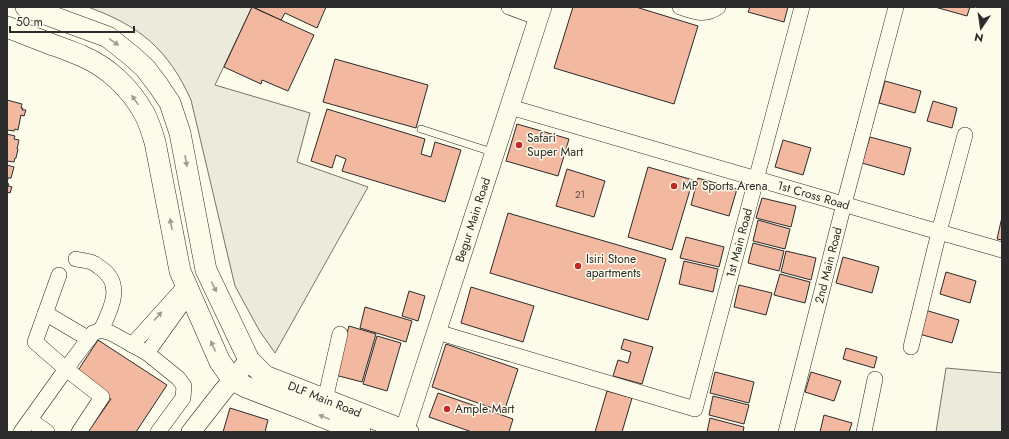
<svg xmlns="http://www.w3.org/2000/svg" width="1009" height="439" viewBox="0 0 1009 439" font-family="Jost,sans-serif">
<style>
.green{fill:#ecebdb;stroke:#74746e}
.building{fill:#f2b8a0;stroke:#2b2b2b}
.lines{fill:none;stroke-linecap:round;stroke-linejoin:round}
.service-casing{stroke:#2b2b2b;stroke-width:8}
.minor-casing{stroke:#2b2b2b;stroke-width:16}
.tertiary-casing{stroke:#2b2b2b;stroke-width:20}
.secondary-casing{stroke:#2b2b2b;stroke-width:22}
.service{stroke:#fdfbea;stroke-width:7}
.minor{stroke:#fdfbea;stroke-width:15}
.tertiary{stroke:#fdfbea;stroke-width:19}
.secondary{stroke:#fdfbea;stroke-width:21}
.oneway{fill:#9e9d94}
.poi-dot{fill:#c62828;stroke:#fdfbea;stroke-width:1.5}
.labels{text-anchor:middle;stroke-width:3;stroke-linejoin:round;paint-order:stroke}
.number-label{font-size:10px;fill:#5d4e48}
.poi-label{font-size:12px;fill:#2b2b2b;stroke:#fdfbea;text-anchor:start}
.street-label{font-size:12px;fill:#2b2b2b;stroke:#fdfbea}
</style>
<rect width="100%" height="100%" fill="#fdfbea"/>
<g class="green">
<path d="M88 7H252L215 85 310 113 297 162 368 187 275 353 259 330 235 286 191 100C168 49 140 26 88 7Z"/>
<path d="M946 368 1002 373V432H936Z"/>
</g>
<g class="building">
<path d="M252 7 314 35 288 91 262 80 261 84 224 67Z"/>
<path d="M253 7H326L317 28 285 13 281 20Z"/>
<path d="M573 7H636L698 26 674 104 554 68Z"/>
<path d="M750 7H788L784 22 748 12Z"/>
<path d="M935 7H970L967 16Z"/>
<path d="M335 59 428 85 416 128 323 102Z"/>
<path d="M885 81 921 91 915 113 879 103Z"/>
<path d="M7 100 22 104 21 108H23L22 110H26L24 116 21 115 18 130 15 129 14 131 7 130Z"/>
<path d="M933 101 957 108 952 128 927 121Z"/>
<path d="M327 109 425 139 421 154 431 157 435 142 461 150 445 202 342 171 346 159 336 155 332 168 311 161Z"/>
<path d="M517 124 569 139 558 176 506 161Z"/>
<path d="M7 134 15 136 14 139 19 140 17 149H18L16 158H15L14 162 7 161Z"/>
<path d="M870 137 911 148 904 175 862 163Z"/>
<path d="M783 140 811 148 803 175 775 167Z"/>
<path d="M7 165 14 167 11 178H8L7 183 9 184 8 186 12 187 10 193 7 192Z"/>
<path d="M648 167 693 180 672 250 628 237Z"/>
<path d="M567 169 605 181 594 217 556 206Z"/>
<path d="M698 178 737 189 729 216 691 205Z"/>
<path d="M762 198 796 206 791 227 756 218Z"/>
<path d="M508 213 666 259 648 320 490 273Z"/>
<path d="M1002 217V240L997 239Z"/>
<path d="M758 220 790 229 785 249 753 241Z"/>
<path d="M686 237 724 247 719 267 680 258Z"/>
<path d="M753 243 784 251 779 271 748 263Z"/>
<path d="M786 251 816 258 811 280 781 272Z"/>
<path d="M843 257 879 267 872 293 836 283Z"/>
<path d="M684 261 718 269 713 292 679 284Z"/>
<path d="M946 272 976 281 970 303 940 294Z"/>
<path d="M780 274 810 282 805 303 774 295Z"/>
<path d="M739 285 772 293 766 315 734 307Z"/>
<path d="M471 287 534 306 523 342 461 323Z"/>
<path d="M409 291 425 296 418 321 402 316Z"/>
<path d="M365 307 412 321 406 342 360 328Z"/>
<path d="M925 310 959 320 952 343 919 334Z"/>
<path d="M349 326 376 334 362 382 335 375Z"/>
<path d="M377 336 401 343 387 391 363 384Z"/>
<path d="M624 339 653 347 642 384 613 376 618 360 628 363 631 352 621 349Z"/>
<path d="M98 340 167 385 136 432H88L111 399 75 375Z"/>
<path d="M446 344 518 369 504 412 432 387Z"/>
<path d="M846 348 877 357 874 368 843 359Z"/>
<path d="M715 372 754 382 749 403 710 393Z"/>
<path d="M811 372 841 381 834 401 805 392Z"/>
<path d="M607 391 632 398 622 432H595Z"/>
<path d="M438 393 513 419 509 432H472L429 417Z"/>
<path d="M713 396 749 405 744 424 709 415Z"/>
<path d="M230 408 268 420 265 432H223Z"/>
<path d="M824 415 852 423 849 432H820Z"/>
<path d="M710 418 744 427 743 432H707Z"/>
</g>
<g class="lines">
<g class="service-casing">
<path id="service" d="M421 129 495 153"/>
</g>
<g class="minor-casing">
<g id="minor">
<path d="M509 7 539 18"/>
<path d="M680 7C693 11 705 17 718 7"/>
<path id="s1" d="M510 107 939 232 1002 250"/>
<path d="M76 259C81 260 87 261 91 262 94 263 97 265 99 267 125 283 111 309 101 330"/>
<path d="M59 275 35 342 66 369 102 397 79 432"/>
<path d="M45 313 89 339"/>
<path id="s2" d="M437 332 695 409 802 7"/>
<path d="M132 345 186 285"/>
<path d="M911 347 939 232 965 135"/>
<path d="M147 353 190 293"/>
<path d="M325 400 340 334"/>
<path d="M30 420 47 432"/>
<path d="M21 432 66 369 93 333 101 330 111 333 147 353 178 378 184 386 183 398 158 432"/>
<path id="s3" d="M786 432 844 204 896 7"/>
<path d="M864 432 875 379"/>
</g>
</g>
<g class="tertiary-casing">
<g id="tertiary">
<path d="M191 432 223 391 249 360"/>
<path id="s4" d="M404 432 542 7"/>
</g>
</g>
<g class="secondary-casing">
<g id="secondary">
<path id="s5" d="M26 7 108 37 133 57 145 68 158 85 170 103 180 133 206 270 249 360 265 376 408 432"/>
<path d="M7 27C22 33 38 39 53 45 63 48 72 52 82 56 108 67 130 88 144 113 149 122 152 132 155 142L180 271 220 362 233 380 246 387 303 409 360 432"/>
</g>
</g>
<use href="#service" class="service"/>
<use href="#minor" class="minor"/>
<use href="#tertiary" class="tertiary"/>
<use href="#secondary" class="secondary"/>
</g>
<defs><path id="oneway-solid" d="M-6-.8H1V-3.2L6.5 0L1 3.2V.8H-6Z"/></defs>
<g class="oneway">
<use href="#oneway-solid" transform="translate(114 42) rotate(35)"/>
<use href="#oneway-solid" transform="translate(135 100) rotate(-125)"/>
<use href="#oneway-solid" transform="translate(186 161) rotate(80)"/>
<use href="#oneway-solid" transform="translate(171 224) rotate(-101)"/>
<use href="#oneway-solid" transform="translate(214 287) rotate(64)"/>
<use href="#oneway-solid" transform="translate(158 316) rotate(-48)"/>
<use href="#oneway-solid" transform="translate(213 346) rotate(-114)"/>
<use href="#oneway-solid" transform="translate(324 417) rotate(-158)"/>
</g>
<g class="poi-dot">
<circle cx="519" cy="145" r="4"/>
<circle cx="674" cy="186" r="4"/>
<circle cx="578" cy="266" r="4"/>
<circle cx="447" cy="409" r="4"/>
</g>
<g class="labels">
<g class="number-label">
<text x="580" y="198">21</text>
</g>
<g class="poi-label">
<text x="527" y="142">Safari<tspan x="527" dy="14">Super Mart</tspan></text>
<text x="682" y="190">MP Sports Arena</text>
<text x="586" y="263">Isiri Stone<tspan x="586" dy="14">apartments</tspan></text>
<text x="455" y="413">Ample Mart</text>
</g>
<g class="street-label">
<text dy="4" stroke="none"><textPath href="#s1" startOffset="316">1st Cross Road</textPath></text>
<text dy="4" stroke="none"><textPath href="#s4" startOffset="223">Begur Main Road</textPath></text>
<text dy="4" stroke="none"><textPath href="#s2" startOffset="441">1st Main Road</textPath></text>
<text dy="4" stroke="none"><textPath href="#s3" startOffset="172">2nd Main Road</textPath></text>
<text dy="4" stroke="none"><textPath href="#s5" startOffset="536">DLF Main Road</textPath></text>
</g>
</g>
<rect width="1009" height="439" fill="none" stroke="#2b2b2b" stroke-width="16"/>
<g transform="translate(981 28) rotate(193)" stroke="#fdfbea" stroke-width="3" paint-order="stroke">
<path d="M0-3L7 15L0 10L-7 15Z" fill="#2b2b2b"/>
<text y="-6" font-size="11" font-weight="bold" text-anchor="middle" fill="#2b2b2b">N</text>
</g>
<path d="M10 26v6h124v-6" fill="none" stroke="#2b2b2b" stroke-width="2"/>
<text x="16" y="26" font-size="12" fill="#2b2b2b" stroke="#fdfbea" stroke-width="3" paint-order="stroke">50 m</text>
</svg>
